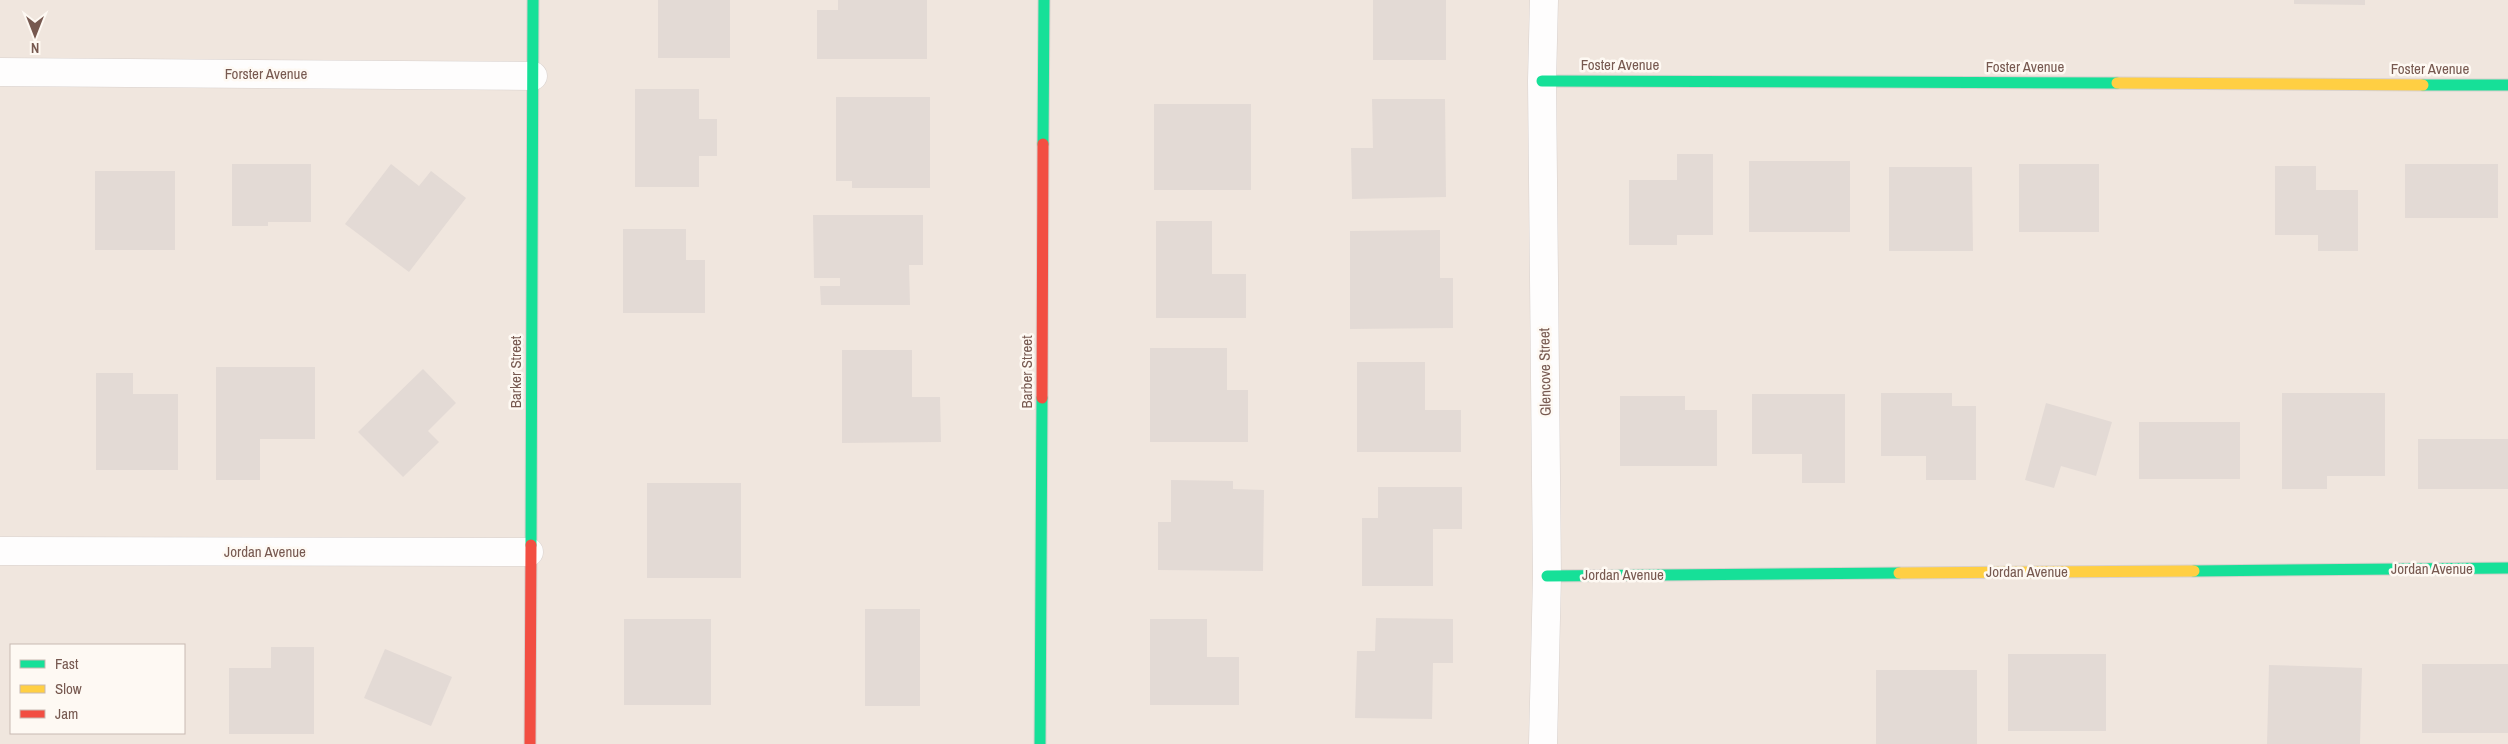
<svg xmlns="http://www.w3.org/2000/svg" width="2508" height="744" viewBox="0 0 2508 744" font-family="'Archivo Narrow',sans-serif">
<style>
.residential{fill:#f0e6de;fill-rule:evenodd}
.building{fill:#e3dad5}
.lines{fill:none;stroke-linecap:round;stroke-linejoin:round}
.street-casing{stroke:#d8d1ce;stroke-width:29}
.fast-casing{stroke:#d8d0cc;stroke-width:13}
.slow-casing{stroke:#d8d0cc;stroke-width:13}
.jam-casing{stroke:#d8d0cc;stroke-width:13}
.street{stroke:#fefdfd;stroke-width:28}
.fast{stroke:#16e098;stroke-width:11}
.slow{stroke:#ffcf43;stroke-width:11}
.jam{stroke:#f24e42;stroke-width:11}
.labels{text-anchor:middle;stroke-width:5;stroke-linejoin:round;paint-order:stroke}
.street-label{font-size:15px;fill:#775950;stroke:#fef9f3}
</style>
<rect width="100%" height="100%" fill="#f8f4f0"/>
<path class="residential" d="M0 0H2508V744H0ZM11 645H184V733H11Z"/>
<g class="building">
<rect x="658" y="0" width="72" height="58"/>
<path d="M838 0H927V59H817V10H838Z"/>
<rect x="1373" y="0" width="73" height="60"/>
<path d="M2294 0H2365V5L2294 4Z"/>
<path d="M635 89H699V119H717V156H699V187H635Z"/>
<path d="M836 97H930V188H852V181H836Z"/>
<path d="M1372 99H1445L1446 197 1352 199 1351 148H1373Z"/>
<rect x="1154" y="104" width="97" height="86"/>
<path d="M1677 154H1713V235H1677V245H1629V180H1677Z"/>
<rect x="1749" y="161" width="101" height="71"/>
<path d="M232 164H311V222H268V226H232Z"/>
<path d="M391 164 419 186 431 171 466 198 409 272 345 224Z"/>
<rect x="2019" y="164" width="80" height="68"/>
<rect x="2405" y="164" width="93" height="54"/>
<path d="M2275 166H2316V190H2358V251H2318V235H2275Z"/>
<path d="M1889 167H1972L1973 251H1889Z"/>
<rect x="95" y="171" width="80" height="79"/>
<path d="M813 215H923V265H909L910 305H821L820 286H840V278H814Z"/>
<path d="M1156 221H1212V274H1246V318H1156Z"/>
<path d="M623 229H686V260H705V313H623Z"/>
<path d="M1440 230V278H1453V328L1350 329V231Z"/>
<path d="M1150 348H1227V390H1248V442H1150Z"/>
<path d="M842 350H912V397H940L941 442 842 443Z"/>
<path d="M1357 362H1425V410H1461V452H1357Z"/>
<path d="M216 367H315V439H260V480H216Z"/>
<path d="M423 369 456 403 428 431 439 442 403 477 358 432Z"/>
<path d="M96 373H133V394H178V470H96Z"/>
<path d="M1881 393H1952V406H1976V480H1926V456H1881Z"/>
<path d="M2282 393H2385V476H2327V489H2282Z"/>
<path d="M1752 394H1845V483H1802V454H1752Z"/>
<path d="M1620 396H1685V410H1717V466H1620Z"/>
<path d="M2046 403 2112 422 2096 476 2061 466 2054 488 2025 480Z"/>
<rect x="2139" y="422" width="101" height="57"/>
<rect x="2418" y="439" width="90" height="50"/>
<path d="M1171 480 1233 481V489L1264 490 1263 571 1158 570V522H1171Z"/>
<rect x="647" y="483" width="94" height="95"/>
<path d="M1378 487H1462V529H1433V586H1362V518H1378Z"/>
<rect x="865" y="609" width="55" height="97"/>
<path d="M1376 618 1453 619V663H1433L1432 719 1355 718 1357 651H1375Z"/>
<rect x="624" y="619" width="87" height="86"/>
<path d="M1150 619H1207V657H1239V705H1150Z"/>
<path d="M271 647H314V734H229V668H271Z"/>
<path d="M385 649 452 677 431 726 364 698Z"/>
<rect x="2008" y="654" width="98" height="77"/>
<rect x="2422" y="664" width="86" height="69"/>
<path d="M2269 665 2362 668 2360 744H2267Z"/>
<rect x="1876" y="670" width="101" height="74"/>
</g>
<g class="lines">
<g class="street-casing">
<g id="street">
<path d="M0 72 533 76"/>
<path d="M0 551 529 552"/>
<path d="M1543 744 1547 576 1542 81 1544 0"/>
</g>
</g>
<g class="fast-casing">
<g id="fast">
<path d="M1542 81 2117 83"/>
<path d="M2423 85H2508"/>
<path d="M1043 144 1044 0"/>
<path d="M531 545 533 0"/>
<path d="M2194 571 2508 568"/>
<path d="M1547 576 1899 573"/>
<path d="M1040 744 1042 398"/>
</g>
</g>
<g class="slow-casing">
<g id="slow">
<path d="M2117 83 2423 85"/>
<path d="M1899 573 2194 571"/>
</g>
</g>
<g class="jam-casing">
<g id="jam">
<path d="M1042 398 1043 144"/>
<path d="M530 744 531 545"/>
</g>
</g>
<use href="#street" class="street"/>
<use href="#fast" class="fast"/>
<use href="#slow" class="slow"/>
<use href="#jam" class="jam"/>
</g>
<g class="labels">
<g class="street-label">
<text x="1620" y="70">Foster Avenue</text>
<text x="2025" y="72">Foster Avenue</text>
<text x="2430" y="74">Foster Avenue</text>
<text x="266" y="79">Forster Avenue</text>
<text transform="translate(516 372) rotate(-90)" y="5">Barker Street</text>
<text transform="translate(1027 372) rotate(-90)" y="5">Barber Street</text>
<text transform="translate(1545 372) rotate(-91)" y="5">Glencove Street</text>
<text x="265" y="557">Jordan Avenue</text>
<text x="2432" y="574">Jordan Avenue</text>
<text x="2027" y="577">Jordan Avenue</text>
<text x="1623" y="580">Jordan Avenue</text>
</g>
</g>
<rect x="10" y="644" width="175" height="90" fill="#fef9f3" stroke="#c8b9b2"/>
<rect x="20" y="660" width="25" height="8" fill="#16e098" stroke="#c8b9b2"/>
<text x="55" y="669" font-size="15" fill="#775950">Fast</text>
<rect x="20" y="685" width="25" height="8" fill="#ffcf43" stroke="#c8b9b2"/>
<text x="55" y="694" font-size="15" fill="#775950">Slow</text>
<rect x="20" y="710" width="25" height="8" fill="#f24e42" stroke="#c8b9b2"/>
<text x="55" y="719" font-size="15" fill="#775950">Jam</text>
<g transform="translate(35 35) rotate(180)" stroke="#fef9f3" stroke-width="4" paint-order="stroke">
<path d="M0-4L9 19L0 12L-9 19Z" fill="#775950"/>
<text y="-8" font-size="14" font-weight="bold" text-anchor="middle" fill="#775950">N</text>
</g>
</svg>
